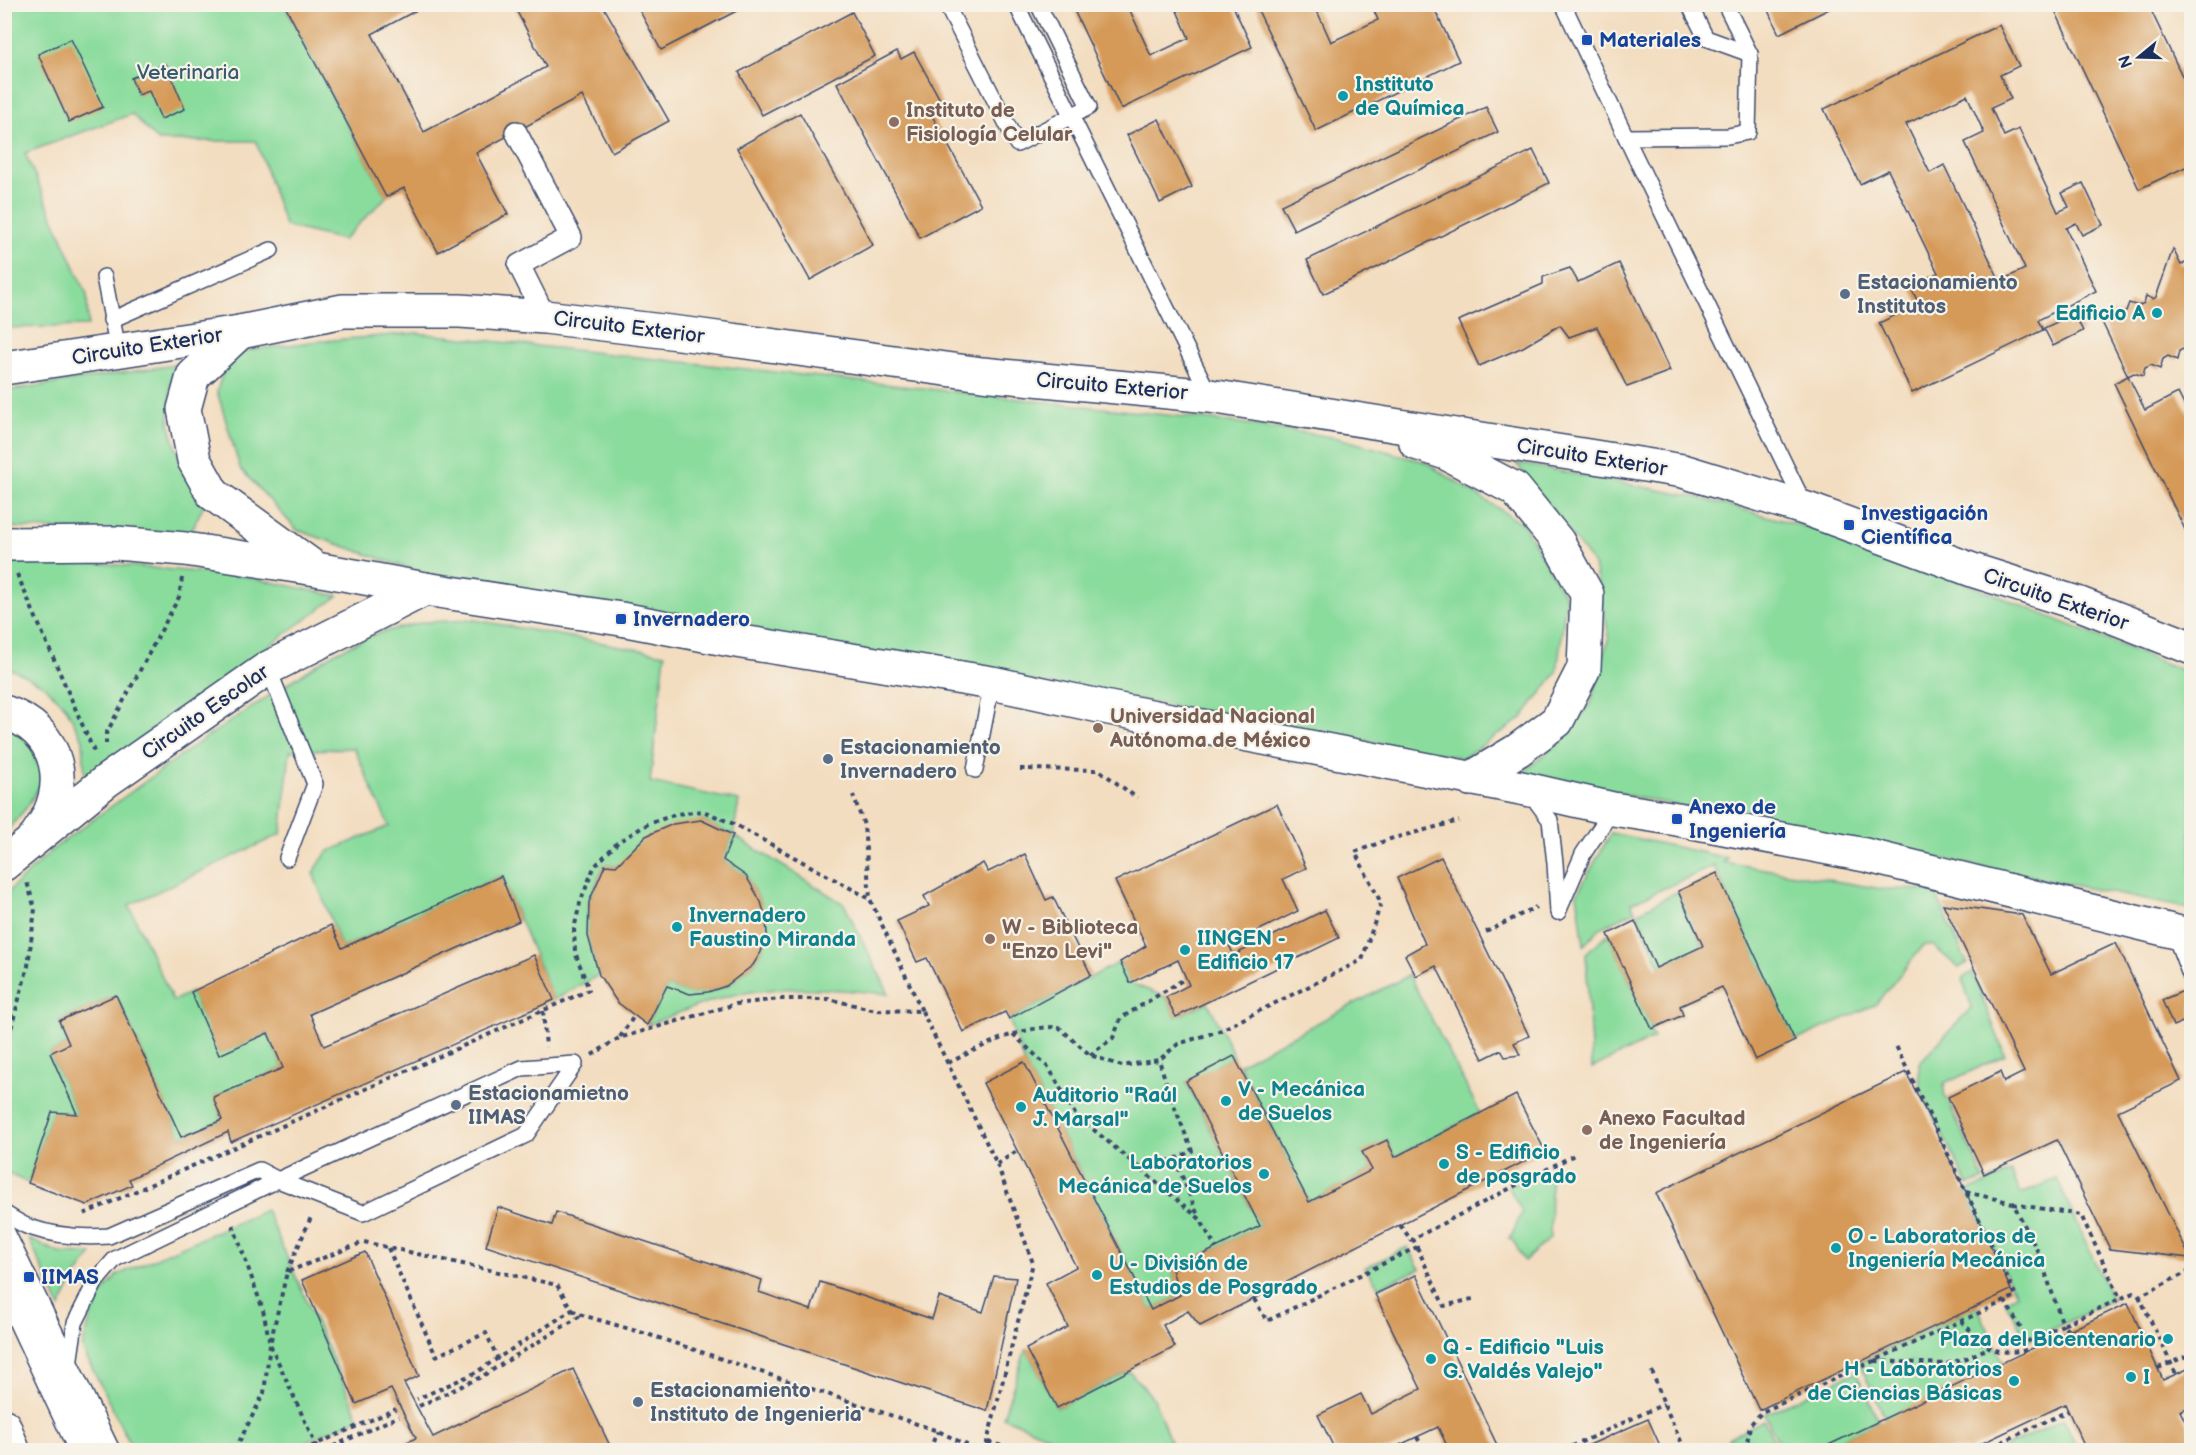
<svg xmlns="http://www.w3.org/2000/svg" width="2196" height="1455" viewBox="0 0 2196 1455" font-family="'Balsamiq Sans',sans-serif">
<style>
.green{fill:#8adc9d;stroke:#52867e;stroke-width:1.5}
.building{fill:#d59a58;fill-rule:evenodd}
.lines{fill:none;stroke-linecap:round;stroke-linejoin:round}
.service-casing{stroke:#3b496d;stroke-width:18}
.pedestrian-casing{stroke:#3b496d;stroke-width:24}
.tertiary-casing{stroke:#3b496d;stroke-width:36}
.path{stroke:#3b496d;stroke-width:4;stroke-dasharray:4.5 4.5;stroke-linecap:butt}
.service{stroke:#fff;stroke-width:15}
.pedestrian{stroke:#fff;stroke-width:21}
.tertiary{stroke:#fff;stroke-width:33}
.transit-dot{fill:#1a4fb4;stroke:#f7f3e8;stroke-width:2}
.culture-dot{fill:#0f9aa8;stroke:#f7f3e8;stroke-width:2}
.education-dot{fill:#8d6e63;stroke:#f7f3e8;stroke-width:2}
.service-dot{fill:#5c6f8a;stroke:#f7f3e8;stroke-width:2}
.labels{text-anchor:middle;stroke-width:4.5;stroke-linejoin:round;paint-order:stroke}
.transit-label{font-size:21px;font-weight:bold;fill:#164399;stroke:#f7f3e8;text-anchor:start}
.park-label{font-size:21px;fill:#375a6e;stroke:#f7f3e8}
.culture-label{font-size:21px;font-weight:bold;fill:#0d838f;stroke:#f7f3e8;text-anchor:start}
.education-label{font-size:21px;font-weight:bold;fill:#785e54;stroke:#f7f3e8;text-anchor:start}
.service-label{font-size:21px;font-weight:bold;fill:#4e5e75;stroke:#f7f3e8;text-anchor:start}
.street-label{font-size:21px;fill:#1b2f5e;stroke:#f7f3e8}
</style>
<rect width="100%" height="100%" fill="#f7f3e8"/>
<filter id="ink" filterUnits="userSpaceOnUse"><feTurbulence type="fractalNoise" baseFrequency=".0167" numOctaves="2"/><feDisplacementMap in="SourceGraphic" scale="12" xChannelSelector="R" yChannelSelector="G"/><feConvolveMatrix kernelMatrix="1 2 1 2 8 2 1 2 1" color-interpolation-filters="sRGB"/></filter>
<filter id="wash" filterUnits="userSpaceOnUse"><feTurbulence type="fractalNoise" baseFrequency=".008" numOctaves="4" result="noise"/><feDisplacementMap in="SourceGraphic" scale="24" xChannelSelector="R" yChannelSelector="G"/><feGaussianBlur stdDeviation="1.35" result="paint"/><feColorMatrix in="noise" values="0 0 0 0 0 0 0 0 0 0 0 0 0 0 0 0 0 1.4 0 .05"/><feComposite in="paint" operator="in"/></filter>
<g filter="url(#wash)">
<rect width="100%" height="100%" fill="#f3ddc0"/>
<g class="green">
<path d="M4 5H284L386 197 343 240 285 226 256 141H158L132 114 25 153 87 295 88 326 5 328Z"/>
<path d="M417 333 1240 423 1338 438 1425 462 1523 524 1566 598 1557 672 1521 719 1463 758 419 572 297 530 240 468 217 391 229 353 311 342Z"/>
<path d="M175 365 170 389 169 424 181 463 206 500 189 536 5 527V391Z"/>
<path d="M1516 463 1696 497 1840 536 1991 593 2191 674V909L1521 774 1563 739 1591 703 1609 636 1594 565Z"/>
<path d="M5 562H84L243 576 338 596 85 779 83 740 65 706 43 685 16 671 5 668Z"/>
<path d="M475 620 665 654 650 782 739 801 733 835 844 904 889 994C836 989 781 984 729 996 701 1003 674 1015 647 1025L667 986 690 994 708 992 726 986 753 965 761 952 767 935 761 902 746 876 723 860 733 835 701 820 616 866 604 865 589 902 588 936 599 975 554 1000 501 876 342 948 313 873 327 852 389 826 354 748 290 751 281 834 129 905 173 1001 191 992 219 1054 268 1033 283 1068 214 1097 222 1120 181 1137 116 995 59 1021 69 1044 50 1053 77 1114 52 1112 28 1183 5 1172V895L53 849 202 740 336 652 375 634 424 622Z"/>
<path d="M5 719 44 757 41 784 27 807 5 833Z"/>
<path d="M1611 833 1727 858 1723 862 1882 889 1934 890 1967 963 1959 968 1932 945H1924L1876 1004 1795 1041 1714 866 1631 903 1635 911 1600 928 1584 945 1577 894Z"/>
<path d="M1678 891 1703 946 1660 966 1637 913Z"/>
<path d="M1608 934 1652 1029 1649 1030 1654 1038 1592 1068 1586 953Z"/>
<path d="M1120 962 1130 983 1166 997 1176 1017 1208 1002 1234 1056 1186 1082 1260 1226 1172 1270 1180 1295 1151 1310 1024 1062 1009 1019Z"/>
<path d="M1972 972 2005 1055 1944 1084V1093L1984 1179 1968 1185 1920 1089 1919 1063 1972 1007 1962 979Z"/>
<path d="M1409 975 1480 1113 1395 1157 1387 1140 1363 1153 1372 1170 1309 1202 1239 1064Z"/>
<path d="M1544 1168 1551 1180 1550 1238 1524 1261 1513 1240 1510 1239 1522 1212 1508 1186Z"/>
<path d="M2011 1172 2021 1194 2057 1179 2112 1300 2028 1341 2005 1301 2016 1295 1966 1192Z"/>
<path d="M266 1210 359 1418 287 1450H133L82 1348 92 1313 100 1296 117 1275Z"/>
<path d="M29 1239 59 1253 92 1254 73 1281 60 1308Z"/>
<path d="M1407 1247 1420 1269 1379 1287 1365 1268Z"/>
<path d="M1977 1306 2003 1362 1886 1419 1859 1363Z"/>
<path d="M1026 1349 1057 1408 1129 1371 1154 1399 1170 1441 1136 1450H1082L1003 1417Z"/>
<path d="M1856 1372 1879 1421 1818 1450H1782L1765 1414Z"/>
<path d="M2064 1419 2078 1450H1999Z"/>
<path d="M1764 1420 1778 1450H1732L1728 1438Z"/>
</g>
<g id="blocks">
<g class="building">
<path d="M284 4H428L372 34 424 132 546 67 513 4H602L669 121 612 152 582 96 476 153 508 214 438 252 404 188 386 197Z"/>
<path d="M636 4H750L661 50Z"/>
<path d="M1071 4H1127L1151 56 1189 38 1174 4H1232L1252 47 1121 109Z"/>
<path d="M1255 4H1314L1331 42 1378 20 1371 4H1432L1459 61 1316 131Z"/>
<path d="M1765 4H1839L1779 34Z"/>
<path d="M2052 4H2148L2192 97V164L2139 189Z"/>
<path d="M852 12 875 56 762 115 739 72Z"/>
<path d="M1999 25 2019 66 2000 75 2011 99 1991 108 2004 136 2019 129 2058 212 2069 207 2062 193 2083 183 2103 225 2082 235 2076 223 2066 228 2096 291 2038 320 2043 330 1912 393 1879 323 1919 304 1910 286 1938 273 1888 170 1860 184 1824 109ZM1967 95 1984 133 1965 142 2025 269 2000 281 1944 165 1930 173 1906 124Z"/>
<path d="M71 39 103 107 69 122 38 54Z"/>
<path d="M897 51 901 59 914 52 943 105 930 112 981 205 920 238 837 83Z"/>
<path d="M166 64 185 109 161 119 149 91 138 95 131 78Z"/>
<path d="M1486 107 1498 132 1294 230 1281 205Z"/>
<path d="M800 113 873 245 810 280 737 148Z"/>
<path d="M1159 119 1192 187 1160 203 1127 135Z"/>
<path d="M1533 150 1549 183 1323 294 1307 260Z"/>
<path d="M2173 249 2181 265 2192 260V345L2179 351 2177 360 2168 356 2163 359 2160 369 2151 365 2145 368 2143 376 2134 373 2128 376 2102 322 2108 320 2112 312 2120 314 2126 311 2129 303 2138 306 2144 303 2146 296 2153 299 2156 297Z"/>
<path d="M1619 263 1670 371 1627 387 1597 327 1569 337 1560 325 1523 347 1479 366 1458 321 1543 284V277L1570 268 1578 282Z"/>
<path d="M2074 314 2083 331 2053 346 2044 328Z"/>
<path d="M2128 376 2145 410 2178 393 2192 421V544L2114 383Z"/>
<path d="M1277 804 1306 868 1283 879 1298 911 1229 945 1234 955 1325 910 1339 938 1176 1017 1166 997 1189 985 1178 960 1130 983 1120 962 1146 946 1115 881Z"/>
<path d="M701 820 733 835 723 860 746 876 761 902 766 919 767 935 761 952 753 965 726 986 708 992 690 994 667 986 647 1025 617 1002 599 975 588 936 589 902 605 865 616 866 646 836 673 824Z"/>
<path d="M1025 854 1046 900 1053 897 1091 975 1009 1019 1005 1012 963 1032 927 958 917 962 897 921 929 906 924 896 983 863 988 872Z"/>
<path d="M1441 857 1529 1036 1514 1043 1520 1055 1505 1057 1501 1050 1483 1059 1436 966 1416 976 1405 955 1425 944 1397 878Z"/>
<path d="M1717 873 1795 1041 1755 1060 1722 987 1680 1006 1683 1015 1652 1029 1608 934 1635 921 1656 968 1703 946 1678 891Z"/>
<path d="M501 876 519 921 310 1014 324 1046 534 955 554 1000 231 1142 228 1132 129 1179 132 1185 87 1205 28 1183 52 1112 77 1114 50 1053 69 1044 59 1021 116 995 181 1137 222 1120 213 1097 283 1068 268 1033 219 1055 191 992 331 925 342 948Z"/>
<path d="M1943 904 2022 915 2051 974 2116 943 2181 1081 2118 1111 2190 1258 2110 1249 2057 1140 1984 1174 1948 1097 2000 1072 2004 1082 2024 1072Z"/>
<path d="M2188 989 2192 998V1018L2173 1026 2162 1000Z"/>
<path d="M1234 1056 1309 1202 1372 1170 1362 1152 1387 1140 1395 1157 1516 1095 1545 1151 1200 1326 1188 1311 1163 1325 1175 1347 1057 1408 1026 1349 1068 1327 1046 1283 1076 1267 983 1083 1024 1062 1151 1310 1180 1295 1172 1270 1260 1226 1186 1081Z"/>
<path d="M1906 1072 1966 1192 2011 1290 1759 1410 1656 1193Z"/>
<path d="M498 1207 552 1225 556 1212 762 1280 759 1292 811 1310 820 1282 932 1319 939 1297 983 1312 994 1276 1016 1278 987 1411 486 1246Z"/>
<path d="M365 1252 419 1376 404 1383 433 1437 573 1369 612 1450H390L416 1438 391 1389 356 1404 302 1280Z"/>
<path d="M1416 1275 1497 1445 1487 1450H1449L1438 1427 1389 1450H1335L1318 1415 1361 1394 1371 1414 1421 1389 1375 1294Z"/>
<path d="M2128 1303 2163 1380 2192 1367V1406L2180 1411 2192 1435V1450H2086L2065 1404 1968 1450H1818Z"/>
<path d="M1648 1419 1662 1450H1578Z"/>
</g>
</g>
</g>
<g filter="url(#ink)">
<use href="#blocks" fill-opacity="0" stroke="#3b496d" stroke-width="1.5"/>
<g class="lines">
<g class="service-casing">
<g id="service">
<path d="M946 4 1017 144 1089 107 1038 4"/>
<path d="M1016 4 1210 396"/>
<path d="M1563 4 1634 154 1805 506"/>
<path d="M1689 4 1706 38 1750 54"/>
<path d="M1626 137 1728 136 1748 132 1750 54 1725 4"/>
<path d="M104 277 118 350"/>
<path d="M111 320 271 250"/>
<path d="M268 668 315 784 287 858"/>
<path d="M975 770 992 683"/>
<path d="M1530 793 1550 820 1555 863 1558 912"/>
<path d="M1558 912 1583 854 1613 809"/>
<path d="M2174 933 2192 980"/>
<path d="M4 1213C12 1218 21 1224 29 1227 55 1236 83 1238 109 1236L259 1170 278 1180 363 1213 526 1135 575 1064 522 1068 278 1180 115 1259 96 1281 75 1323 65 1392"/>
<path d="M4 1226 112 1450"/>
</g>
</g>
<g class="pedestrian-casing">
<path id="pedestrian" d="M516 132 571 237 519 265 545 317"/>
</g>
<g class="tertiary-casing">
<g id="tertiary">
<path d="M240 332 193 376 184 409 194 460 213 494 312 566"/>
<path d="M4 368 240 332 343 311H460L545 317 695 335 982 374 1210 396 1683 471 1807 509 1975 571 2080 604 2192 648"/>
<path d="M1416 443 1446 453 1515 489 1558 542 1587 594 1584 668 1557 721 1518 750 1470 779"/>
<path d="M4 544 116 543 185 549 316 569 425 589 621 619 736 641 992 683 1109 708 1526 789 1613 809 1677 819 1865 855 2192 936"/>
<path d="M4 712C61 730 72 788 38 833"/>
<path d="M4 864 106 781 268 668 425 589"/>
<path d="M4 1274 86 1450"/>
<path d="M4 1426 13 1450"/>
</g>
</g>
<g class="path">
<path d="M17 574 95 754"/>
<path d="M106 744V734L179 597 182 578"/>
<path d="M1020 769 1099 770 1137 798"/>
<path d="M1486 932 1536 907"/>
<path d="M543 1011 546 1047"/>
<path d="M922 1011 997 1164 1033 1263 985 1450"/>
<path d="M1013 1034 1049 1068 1075 1114 1200 1219 1216 1248"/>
<path d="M620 1037 634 1016"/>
<path d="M4 1054 28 966 35 909 27 882"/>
<path d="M592 1055 619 1038 736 1004 779 999H828L876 1010 922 1011 870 899 864 825 853 795"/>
<path d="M1090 1055 1113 1038 1121 1018 1186 978"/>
<path d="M948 1063C984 1046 1018 1026 1059 1027L1090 1055 1122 1066 1159 1060 1178 1044 1219 1031 1362 960 1381 903 1355 852 1390 839 1459 821"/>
<path d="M1175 1159 1199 1218"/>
<path d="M997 1164 1017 1151"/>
<path d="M1140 1168 1175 1159 1192 1151 1170 1095 1159 1060"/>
<path d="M1966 1192 2013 1203 2039 1254 2063 1325 2028 1341 2005 1301"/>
<path d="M2013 1204 2081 1215 2121 1300"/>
<path d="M84 1214 589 990 575 952 574 929 580 903 594 867 618 842 648 824 677 814 703 811 734 824 870 899"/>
<path d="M233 1225 263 1310 270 1344 318 1450"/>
<path d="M1400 1225 1412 1241"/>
<path d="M1417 1247 1444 1306 1476 1298"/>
<path d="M388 1248 436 1356 486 1333 498 1359"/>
<path d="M287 1272 312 1215"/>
<path d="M2139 1296 2176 1374"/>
<path d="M1254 1299 1267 1321 1417 1247 1413 1239 1576 1154"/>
<path d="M572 1310 582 1315 650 1335 938 1431 977 1450"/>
<path d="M1961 1321C1988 1348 1991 1357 2031 1349"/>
<path d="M2068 1331 2063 1325 2133 1293 2139 1296 2192 1270"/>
<path d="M1875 1361 1946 1364 1967 1358 1988 1348"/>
<path d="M2158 1368 2192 1354"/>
<path d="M1652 1371 1664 1404 1685 1450"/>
<path d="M419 1406 481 1377 582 1315"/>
<path d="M2191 1406 2192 1408"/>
<path d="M1417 1437 1424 1450"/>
<path d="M988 1442 1016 1450"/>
<path d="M235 1450 264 1393 270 1344 287 1272 364 1242 557 1285 572 1310 475 1373 417 1399"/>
<path d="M303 1450 396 1409"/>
<path d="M325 1450 399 1416"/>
<path d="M929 1450 938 1431"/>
<path d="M1564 1450 1664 1404"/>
<path d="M1746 1450 1750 1425 1762 1412 2016 1296 1896 1046"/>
<path d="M1985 1450 2068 1411"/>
</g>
<use href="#service" class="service"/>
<use href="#pedestrian" class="pedestrian"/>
<use href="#tertiary" class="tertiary"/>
</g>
</g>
<g class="transit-dot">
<rect x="1581" y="34" width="12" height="12" rx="3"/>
<rect x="1843" y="519" width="12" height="12" rx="3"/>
<rect x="615" y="613" width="12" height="12" rx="3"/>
<rect x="1671" y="813" width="12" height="12" rx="3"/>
<rect x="23" y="1271" width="12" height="12" rx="3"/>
</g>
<g class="culture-dot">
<circle cx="1343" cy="96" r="6"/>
<circle cx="2157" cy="313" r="6"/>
<circle cx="677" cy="927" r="6"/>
<circle cx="1185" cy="950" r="6"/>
<circle cx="1226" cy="1101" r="6"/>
<circle cx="1021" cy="1107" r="6"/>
<circle cx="1444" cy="1164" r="6"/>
<circle cx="1264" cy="1174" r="6"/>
<circle cx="1836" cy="1248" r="6"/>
<circle cx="1097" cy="1275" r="6"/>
<circle cx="2168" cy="1339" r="6"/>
<circle cx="1431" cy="1359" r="6"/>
<circle cx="2131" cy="1377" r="6"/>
<circle cx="2014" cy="1381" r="6"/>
</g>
<g class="education-dot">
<circle cx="894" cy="122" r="6"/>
<circle cx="1098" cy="728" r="6"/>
<circle cx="990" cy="939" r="6"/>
<circle cx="1587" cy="1130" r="6"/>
</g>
<g class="service-dot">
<circle cx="1845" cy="294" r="6"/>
<circle cx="828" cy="759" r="6"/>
<circle cx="456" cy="1105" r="6"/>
<circle cx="638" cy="1402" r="6"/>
</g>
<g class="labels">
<g class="transit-label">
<text x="1599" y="47">Materiales</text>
<text x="1861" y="520">Investigación<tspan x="1861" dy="24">Científica</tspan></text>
<text x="633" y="626">Invernadero</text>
<text x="1689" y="814">Anexo de<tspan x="1689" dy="24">Ingeniería</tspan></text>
<text x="41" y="1284">IIMAS</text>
</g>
<g class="park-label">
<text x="188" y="79">Veterinaria</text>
</g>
<g class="culture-label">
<text x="1355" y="91">Instituto<tspan x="1355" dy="24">de Química</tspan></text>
<text x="2145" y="320" text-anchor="end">Edificio A</text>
<text x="689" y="922">Invernadero<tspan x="689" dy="24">Faustino Miranda</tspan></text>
<text x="1197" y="945">IINGEN -<tspan x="1197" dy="24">Edificio 17</tspan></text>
<text x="1238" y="1096">V - Mecánica<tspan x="1238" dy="24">de Suelos</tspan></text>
<text x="1033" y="1102">Auditorio "Raúl<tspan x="1033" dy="24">J. Marsal"</tspan></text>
<text x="1456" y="1159">S - Edificio<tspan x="1456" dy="24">de posgrado</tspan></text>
<text x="1252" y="1169" text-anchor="end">Laboratorios<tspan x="1252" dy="24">Mecánica de Suelos</tspan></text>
<text x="1848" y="1243">O - Laboratorios de<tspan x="1848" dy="24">Ingeniería Mecánica</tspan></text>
<text x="1109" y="1270">U - División de<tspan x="1109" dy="24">Estudios de Posgrado</tspan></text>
<text x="2156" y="1346" text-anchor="end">Plaza del Bicentenario</text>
<text x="1443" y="1354">Q - Edificio "Luis<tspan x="1443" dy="24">G. Valdés Valejo"</tspan></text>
<text x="2002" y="1376" text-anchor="end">H - Laboratorios<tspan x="2002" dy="24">de Ciencias Básicas</tspan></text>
<text x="2143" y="1384">I</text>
</g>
<g class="education-label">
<text x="906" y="117">Instituto de<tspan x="906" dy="24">Fisiología Celular</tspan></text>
<text x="1110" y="723">Universidad Nacional<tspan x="1110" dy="24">Autónoma de México</tspan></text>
<text x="1002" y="934">W - Biblioteca<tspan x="1002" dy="24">"Enzo Levi"</tspan></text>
<text x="1599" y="1125">Anexo Facultad<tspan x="1599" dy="24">de Ingeniería</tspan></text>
</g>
<g class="service-label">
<text x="1857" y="289">Estacionamiento<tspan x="1857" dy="24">Institutos</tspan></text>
<text x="840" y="754">Estacionamiento<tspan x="840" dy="24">Invernadero</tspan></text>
<text x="468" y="1100">Estacionamietno<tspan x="468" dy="24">IIMAS</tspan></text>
<text x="650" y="1397">Estacionamiento<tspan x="650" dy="24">Instituto de Ingenieria</tspan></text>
</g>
<g class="street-label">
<text transform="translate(629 327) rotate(7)" y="7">Circuito Exterior</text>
<text transform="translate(147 346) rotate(-9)" y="7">Circuito Exterior</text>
<text transform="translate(1112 386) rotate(5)" y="7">Circuito Exterior</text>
<text transform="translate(1592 457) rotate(9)" y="7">Circuito Exterior</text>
<text transform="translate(2056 599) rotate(19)" y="7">Circuito Exterior</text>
<text transform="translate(205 712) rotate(-35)" y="7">Circuito Escolar</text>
</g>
</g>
<rect width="2196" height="1455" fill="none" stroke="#f7f3e8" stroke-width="24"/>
<g transform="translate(2139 57) rotate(251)" stroke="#f7f3e8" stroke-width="4.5" paint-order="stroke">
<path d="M0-4.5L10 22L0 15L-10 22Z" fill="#1b2f5e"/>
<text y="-9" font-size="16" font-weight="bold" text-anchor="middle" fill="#1b2f5e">N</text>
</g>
</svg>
